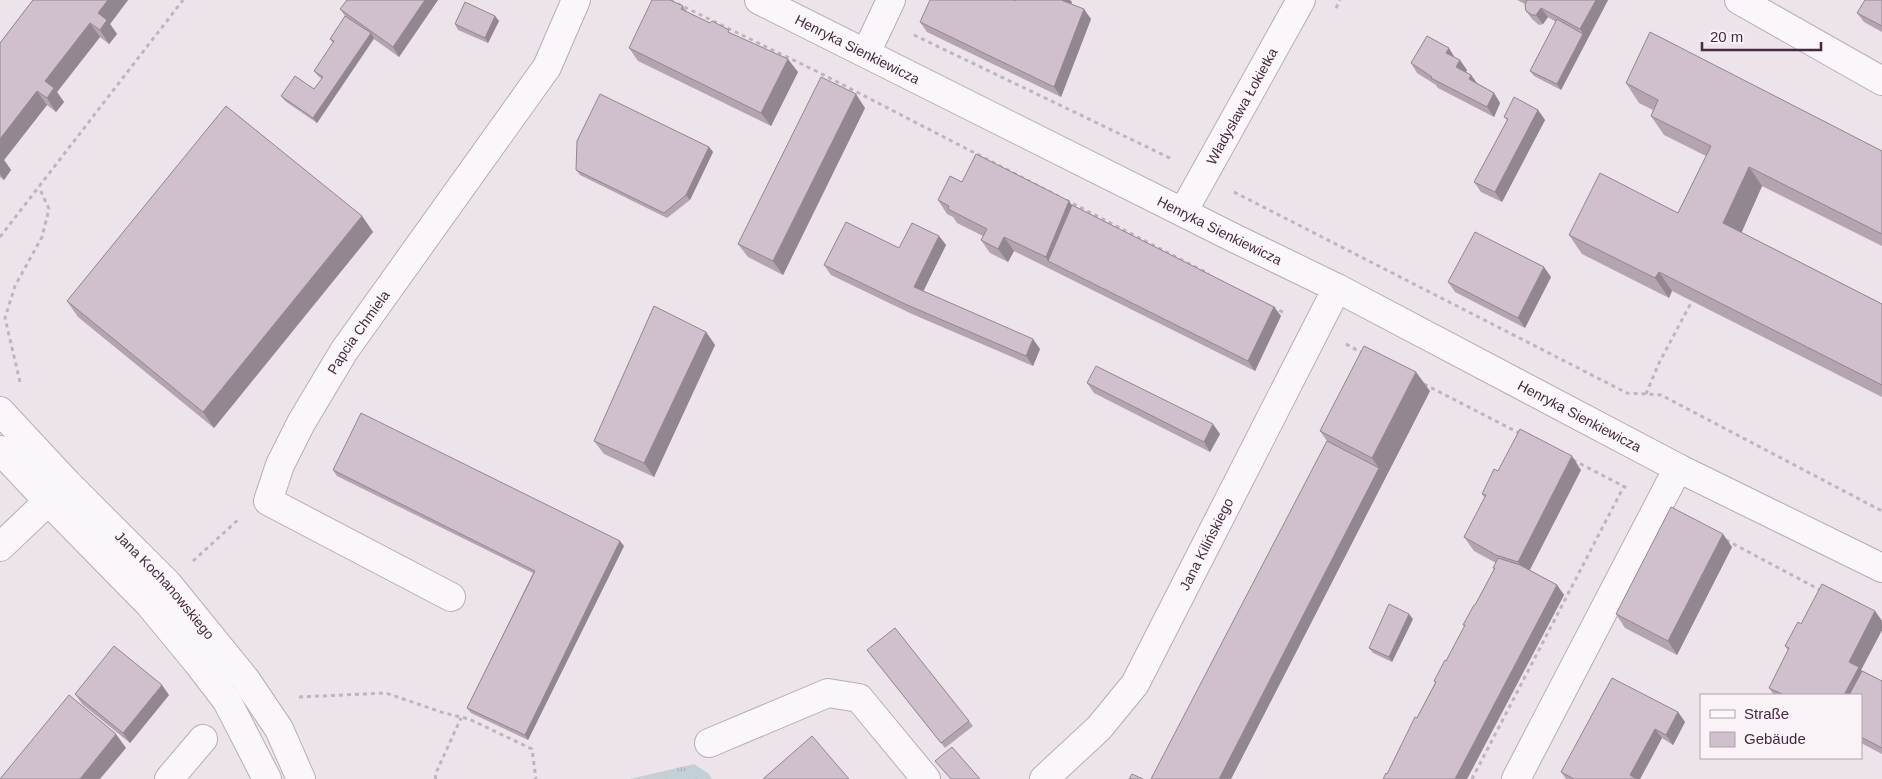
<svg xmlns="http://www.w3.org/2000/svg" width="1882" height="779" viewBox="0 0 1882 779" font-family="Arial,sans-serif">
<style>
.grass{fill:url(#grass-tufts)}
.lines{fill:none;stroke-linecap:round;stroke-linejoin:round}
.minor-casing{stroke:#baabb8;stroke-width:30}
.path{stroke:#c0b4be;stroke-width:3;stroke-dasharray:4 4;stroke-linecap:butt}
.minor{stroke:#faf6f9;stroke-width:28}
.wall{fill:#b3a4b0}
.shaded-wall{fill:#928690}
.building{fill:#d0bfcd;stroke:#928690}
.labels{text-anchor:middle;stroke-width:4;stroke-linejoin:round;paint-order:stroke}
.street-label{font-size:14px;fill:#462940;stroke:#f9f3f8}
</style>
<defs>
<pattern id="grass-tufts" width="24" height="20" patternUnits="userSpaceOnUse" patternTransform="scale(1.25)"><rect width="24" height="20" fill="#c3d1d7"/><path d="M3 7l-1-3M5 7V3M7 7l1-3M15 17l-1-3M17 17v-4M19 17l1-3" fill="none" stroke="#a9b3ba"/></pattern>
</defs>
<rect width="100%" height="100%" fill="#ece3eb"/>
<path class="grass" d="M694 764 709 774 712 779H630Z"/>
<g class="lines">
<g class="minor-casing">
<g id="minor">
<path id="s1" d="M759 0 1236 239 1337 288 1678 468 1882 568"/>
<path d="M1739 0 1882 81"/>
<path d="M866 53 891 0"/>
<path id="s2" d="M1183 212 1301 0"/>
<path id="s3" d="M0 411 67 483 168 584 246 680 279 729 301 779"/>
<path d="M0 450 48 501 150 605 197 662 227 701 267 779"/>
<path d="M0 547 61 489"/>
<path id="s4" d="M451 597 268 501 280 465 301 423 344 351 547 67 576 0"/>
<path d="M709 743 828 693 859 698 926 779"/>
<path d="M169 779 203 739"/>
<path id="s5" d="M1044 779 1099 728 1135 684 1337 288"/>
<path d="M1516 779 1678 468"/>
</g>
</g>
<g class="path">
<path d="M670 0 818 72 1058 196"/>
<path d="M1336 8 1340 0"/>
<path d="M914 35 1172 159"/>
<path d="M1234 192 1627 393 1661 395 1882 511"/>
<path d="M1066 200 1209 274"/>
<path d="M0 237 183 0"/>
<path d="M1272 307 1285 313"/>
<path d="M1346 344 1362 353"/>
<path d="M20 382 5 318 15 286 42 237 49 209 39 187"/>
<path d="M1424 384 1521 434"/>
<path d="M1646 394 1659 363 1692 301"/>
<path d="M1573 460 1627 488"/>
<path d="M1726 540 1822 591"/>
<path d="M193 561 240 518"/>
<path d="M299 697 386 693 444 713 469 719 532 749 536 779"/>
<path d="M436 779 435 775 461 718"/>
<path d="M1472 779 1624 486"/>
</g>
<use href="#minor" class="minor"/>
</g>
<g class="wall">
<path d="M33 0H128L110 24 117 34 109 44 100 37 57 92 64 102 56 112 47 105 4 160 11 170 4 180 0 177V43Z"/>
<path d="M438 0 399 57 374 39 317 123 285 101 281 96 314 89 322 79 318 76 314 71 333 43 330 39 345 16 340 9Z"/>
<path d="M1517 0H1608L1561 90 1534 76 1530 71 1556 22 1548 17 1543 24 1539 25 1533 20 1526 11 1525 4Z"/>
<path d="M1882 0V32L1864 22 1857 13Z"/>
<path d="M1015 1 1072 2 1071 4 1091 19 1061 97 927 32 920 22Z"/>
<path d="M683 6 687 12 732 34 798 72 771 126 638 61 629 48Z"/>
<path d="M495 16 499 21 488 43 458 30 455 24Z"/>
<path d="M1455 58 1467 70 1466 72 1471 75 1477 83 1494 93 1500 103 1494 117 1438 88 1436 85 1417 73 1411 63Z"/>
<path d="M1626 83 1882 151V246L1762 186 1741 232 1882 304V397L1672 291 1669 298 1582 254 1569 235 1678 213 1706 156 1664 135 1651 116 1653 110 1639 103Z"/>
<path d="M865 108 783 275 748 257 738 244Z"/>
<path d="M1538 110 1545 120 1502 202 1481 192 1474 182 1507 120 1504 117Z"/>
<path d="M709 147 713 152 690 200 667 218 580 175 576 170Z"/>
<path d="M962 182 1072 205 1274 307 1281 316 1255 371 1014 251 1008 262 990 253 981 240 983 236 957 223 953 217 947 214 938 200Z"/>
<path d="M362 216 373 232 214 428 78 317 67 301Z"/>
<path d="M939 236 946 245 923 291 1040 349 1033 366 912 314 831 275 824 265 899 248Z"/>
<path d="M1551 277 1525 328 1455 292 1448 282Z"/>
<path d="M706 332 715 345 654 477 604 454 594 441Z"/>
<path d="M1087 383 1220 434 1210 452 1094 393Z"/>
<path d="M1430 391 1231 779 1327 441 1320 431Z"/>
<path d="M333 470 624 546 528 740 471 713 467 708 533 573 337 476Z"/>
<path d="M1581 470 1530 570 1557 585 1564 595 1467 779H1383L1387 774 1435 683 1434 681 1446 661 1465 626 1463 625 1475 605 1494 569 1493 568 1496 563 1474 551 1464 537 1485 498 1482 494 1498 471Z"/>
<path d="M1732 547 1677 655 1625 628 1616 614Z"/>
<path d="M1875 611 1882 621V630L1861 670 1882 681V754L1861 743V695H1774L1769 688 1788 650 1785 646 1801 624Z"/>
<path d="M1413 619 1392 662 1373 653 1369 648Z"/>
<path d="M871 655 969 721 973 726 945 748Z"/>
<path d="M75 694 169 695 130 743 82 704Z"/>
<path d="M1678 712 1685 722 1673 745 1662 738 1640 779H1566L1561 772Z"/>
</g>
<g class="shaded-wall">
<path d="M108 0H128L110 24 117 34 109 44 100 30 98 13Z"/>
<path d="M425 0H438L399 57 393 47Z"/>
<path d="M1061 0H1070L1072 2 1068 10Z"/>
<path d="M1596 0H1608L1561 90 1557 84 1583 34 1580 29Z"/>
<path d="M1541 8 1548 17 1543 24 1536 15Z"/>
<path d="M1084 9 1091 19 1061 97 1054 87Z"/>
<path d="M495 16 499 21 488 43 485 38Z"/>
<path d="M90 23 100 37 57 92 64 102 56 112 47 98 45 81Z"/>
<path d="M371 33 374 38 317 123 313 118Z"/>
<path d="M1449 48 1455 58 1446 53Z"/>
<path d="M788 59 798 72 771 126 761 113Z"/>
<path d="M1460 60 1467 70 1463 77 1456 67Z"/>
<path d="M1471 75 1478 85 1469 79Z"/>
<path d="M37 91 47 105 4 160 11 170 4 180 0 174V139Z"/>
<path d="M1494 93 1500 103 1494 117 1487 107Z"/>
<path d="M856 94 865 108 783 275 773 261Z"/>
<path d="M1538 110 1545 120 1502 202 1495 192Z"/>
<path d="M709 147 713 152 690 200 686 195Z"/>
<path d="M1749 167 1762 186 1737 243 1723 223Z"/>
<path d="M1069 201 1079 215 1048 261 1046 257Z"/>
<path d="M362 216 373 232 214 428 203 412Z"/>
<path d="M939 236 946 245 921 296 914 287Z"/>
<path d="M1004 237 1014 251 1008 262 998 249Z"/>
<path d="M1544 267 1551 277 1525 328 1518 318Z"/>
<path d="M1659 272 1672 291 1669 298 1655 278Z"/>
<path d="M1274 307 1281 316 1255 371 1248 361Z"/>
<path d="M706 332 715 345 654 477 644 463Z"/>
<path d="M1033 339 1040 349 1033 366 1026 356Z"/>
<path d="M1416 372 1430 391 1231 779H1219L1379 468 1372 458Z"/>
<path d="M1213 424 1220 434 1210 452 1204 442Z"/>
<path d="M1572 456 1581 470 1527 575 1518 562Z"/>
<path d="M1723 534 1732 547 1677 655 1668 641Z"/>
<path d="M620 541 624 546 528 740 525 735Z"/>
<path d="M1557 585 1564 595 1467 779H1455Z"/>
<path d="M1875 611 1882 621V630L1861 670 1869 680 1861 695H1844L1849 662Z"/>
<path d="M1409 614 1413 619 1392 662 1389 657Z"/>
<path d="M162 685 169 695 130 743 123 733Z"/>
<path d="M1678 712 1685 722 1673 745 1666 735Z"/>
<path d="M1655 729 1662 738 1640 779H1632L1630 775Z"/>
<path d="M116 734 126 748 100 779H80Z"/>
</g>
<g class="building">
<path d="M33 0H108L98 13 107 20 100 30 90 23 45 81 54 88 47 98 37 91 0 139V43Z"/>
<path d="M347 0H425L393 47 340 9Z"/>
<path d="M652 0H670L683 6 681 9 710 23 712 21 729 30 728 32 788 59 761 113 629 48Z"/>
<path d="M930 0H1013L1015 1V0H1061L1084 9 1054 87 920 22Z"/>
<path d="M1527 0H1596L1580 29 1541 8 1536 15H1532L1526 11 1525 5Z"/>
<path d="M1865 0H1882V26L1857 13Z"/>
<path d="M465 2 495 16 485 38 455 24Z"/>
<path d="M345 16 371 33 313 118 281 96 295 76 314 89 323 77 314 71 334 41 330 39Z"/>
<path d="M1557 19 1583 34 1557 84 1530 71Z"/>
<path d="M1650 32 1882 151V234L1749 167 1723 223 1882 304V385L1659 272 1655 278 1569 235 1600 173 1678 213 1711 146 1651 116 1658 100 1626 83Z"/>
<path d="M1427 36 1449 48 1446 53 1460 60 1456 67 1471 75 1469 79 1494 93 1487 107 1431 78 1432 77 1411 63Z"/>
<path d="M821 77 856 94 773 261 738 244Z"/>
<path d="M600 94 709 147 686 195 664 213 576 170 577 141Z"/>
<path d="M1514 97 1538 110 1495 192 1474 182 1508 119 1504 117Z"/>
<path d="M226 106 362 216 203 412 67 301Z"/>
<path d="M976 154 1069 201 1046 257 1004 237 998 249 981 240 987 229 948 209 949 206 938 200 950 176 962 182Z"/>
<path d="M1072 205 1274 307 1248 361 1048 261Z"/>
<path d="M846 222 899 248 912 223 939 236 914 287 1033 339 1026 356 905 304 824 265Z"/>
<path d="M1475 232 1544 267 1518 318 1448 282Z"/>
<path d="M654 306 706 332 644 463 594 441Z"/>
<path d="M1364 346 1416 372 1372 458 1320 431Z"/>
<path d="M1096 366 1213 424 1204 442 1087 383Z"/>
<path d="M361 413 620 541 525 735 467 708 535 571 333 470Z"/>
<path d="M1520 429 1572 456 1518 562 1496 555 1464 537 1486 495 1482 494 1494 469 1498 471Z"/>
<path d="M1327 441 1379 468 1219 779H1151Z"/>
<path d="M1671 507 1723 534 1668 641 1616 614Z"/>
<path d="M1498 558 1520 565 1557 585 1455 779H1383L1386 773 1387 774 1415 717 1417 718 1436 682 1434 681 1445 660 1446 661 1465 625H1463L1469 614 1474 605H1475L1495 568H1493Z"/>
<path d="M1822 584 1875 611 1849 662 1859 667 1844 695H1784L1769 688 1789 648 1785 646 1798 622 1801 624Z"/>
<path d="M1389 604 1409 614 1389 657 1369 648Z"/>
<path d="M895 628 969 721 941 743 867 650Z"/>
<path d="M114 646 162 685 123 733 75 694Z"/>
<path d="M1862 671 1882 681V748L1861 737V695H1849Z"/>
<path d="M1612 678 1678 712 1666 735 1655 729 1630 775 1636 779H1574L1561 772Z"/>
<path d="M69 695 116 734 80 779H0Z"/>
<path d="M812 736 849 779H763Z"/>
<path d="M952 747 980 779H951L935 761Z"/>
<path d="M1132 774 1143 779H1129Z"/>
</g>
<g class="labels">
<g class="street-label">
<text dy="5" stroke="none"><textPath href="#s1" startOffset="110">Henryka Sienkiewicza</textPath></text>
<text dy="5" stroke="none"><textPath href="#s2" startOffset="121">Władysława Łokietka</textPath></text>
<text dy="5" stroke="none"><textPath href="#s1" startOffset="515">Henryka Sienkiewicza</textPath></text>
<text dy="5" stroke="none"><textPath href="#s4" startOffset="399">Papcia Chmiela</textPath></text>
<text dy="5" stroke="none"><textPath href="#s1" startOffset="920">Henryka Sienkiewicza</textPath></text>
<text dy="5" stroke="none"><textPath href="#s5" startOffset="289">Jana Kilińskiego</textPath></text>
<text dy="5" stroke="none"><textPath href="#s3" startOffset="240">Jana Kochanowskiego</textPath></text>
</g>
</g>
<rect x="1700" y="694" width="162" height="65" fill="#f9f3f8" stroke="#b1a2ae"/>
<rect x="1710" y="710" width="25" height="8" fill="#faf6f9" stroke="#b1a2ae"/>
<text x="1744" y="719" font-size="15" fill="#462940">Straße</text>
<rect x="1710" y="732" width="25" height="15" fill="#d0bfcd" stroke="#b1a2ae"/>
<text x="1744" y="744" font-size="15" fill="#462940">Gebäude</text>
<path d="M1702 42v8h119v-8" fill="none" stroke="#462940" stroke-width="2.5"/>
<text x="1710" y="42" font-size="15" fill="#462940" stroke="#f9f3f8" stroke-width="4" paint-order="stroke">20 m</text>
</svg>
